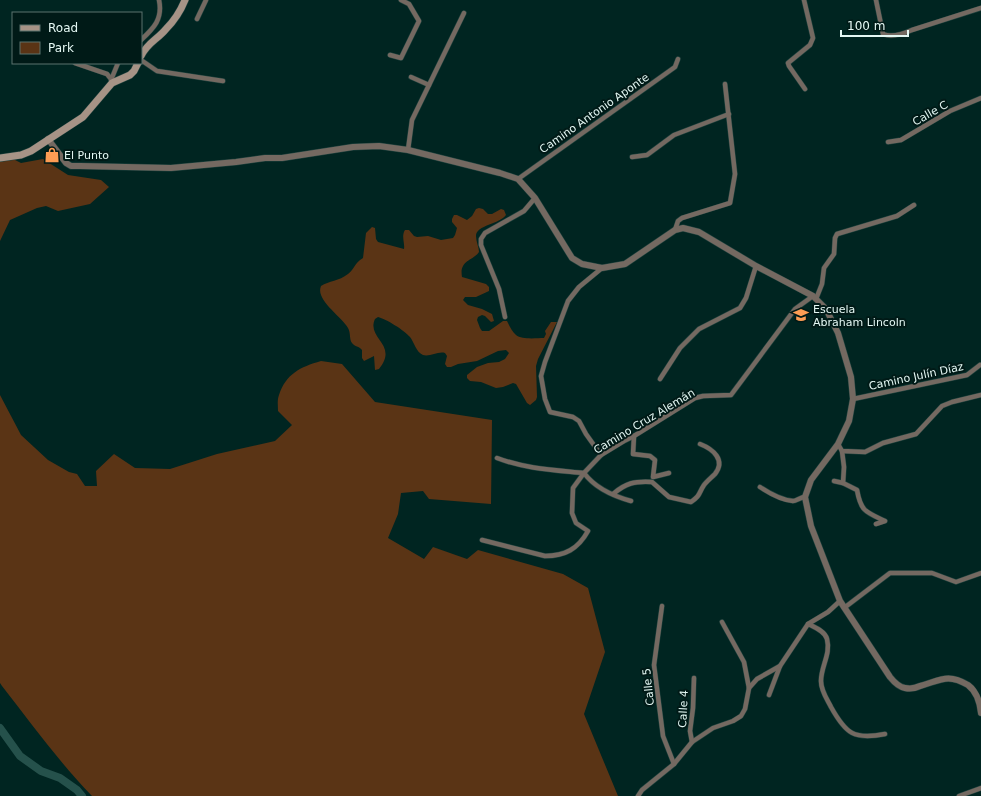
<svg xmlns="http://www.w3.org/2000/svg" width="981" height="796" viewBox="0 0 981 796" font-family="'DejaVu Sans',sans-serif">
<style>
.green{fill:#5a3415}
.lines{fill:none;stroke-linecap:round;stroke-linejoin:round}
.river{stroke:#25514b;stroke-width:8}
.minor-casing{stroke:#20433f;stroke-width:5.5}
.tertiary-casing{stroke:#20433f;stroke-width:7}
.secondary-casing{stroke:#20433f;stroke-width:8}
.minor{stroke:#746961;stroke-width:4.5}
.tertiary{stroke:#746961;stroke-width:6}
.secondary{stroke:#a69386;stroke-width:7}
.labels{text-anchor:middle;stroke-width:4;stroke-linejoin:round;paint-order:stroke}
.street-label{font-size:11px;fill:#e4f8f4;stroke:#001a17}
.poi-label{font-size:11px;fill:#e4f8f4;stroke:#001a17;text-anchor:start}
</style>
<rect width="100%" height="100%" fill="#002521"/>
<g class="green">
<path d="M0 159H13L21 163 43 159 68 175 101 180 109 187 90 204 58 211 46 206 37 208 10 220 0 241Z"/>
<path d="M479 208 483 209 488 214H492L501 209 504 210 506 215C500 224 476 225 476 236 476 242 479 247 479 252 473 261 459 260 462 277L486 284 489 287V291L476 297H465L463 300 468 305 482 309 492 314 494 321 491 322 485 316 482 315 478 317 477 320 480 328 482 331H489L503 321H507C509 325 512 332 516 335 522 340 537 338 544 338L546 334 545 331 551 322H557L538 359 536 366 537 397 536 400 530 405 527 403 516 384 513 383 503 387 496 388 481 382 470 381 467 378V375L477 367 488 363 499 362 505 359 509 353 506 350 498 351 477 361 458 364 451 367H447L445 364 447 356 445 353C438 351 430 357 423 355 416 352 414 342 410 337 404 330 386 319 378 317L375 319C366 339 399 344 379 369L375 370 374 356 364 361 362 358V350C359 346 355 347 352 343 349 339 351 333 348 328 341 316 315 300 321 286 329 281 339 281 348 274 355 269 354 263 363 258L366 233 372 227 375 228 376 239 378 242 404 249C405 243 401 236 405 230H409L414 236 417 237 428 236 441 240 453 238 455 235 457 228 452 222V219L454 215H457L467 220 472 216 476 209Z"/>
<path d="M321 361 342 364 375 402 492 420 491 504 429 499 423 491 401 493 398 514 388 538 424 559 433 547 467 559 478 550 563 574 588 588 605 652 584 714 618 796H92C59 762 31 723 2 686L0 683V395L21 435 48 460 69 472 77 474 85 486H97L96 471 114 454 135 468 170 469 217 454 275 441 292 425 278 411C278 406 277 400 279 395 286 374 300 367 321 361Z"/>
</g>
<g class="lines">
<path class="river" d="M0 728 20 756 41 771 60 778 77 790 82 796"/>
<g class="minor-casing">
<g id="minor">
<path d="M804 0 813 38 810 45 788 63 789 66 805 89"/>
<path d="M876 0 883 34C892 38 903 34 912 30L981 8"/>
<path d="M197 19 206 0"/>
<path d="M141 40C154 28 163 19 159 0"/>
<path d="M390 55 401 58 419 21 409 4 401 0"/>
<path d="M141 60 157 71 223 81"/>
<path d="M75 63 107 74 111 79"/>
<path d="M411 77 429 85"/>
<path d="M111 80 118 63"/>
<path d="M888 142 901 140 950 111 981 98"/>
<path d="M408 150 412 120 464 13"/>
<path d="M632 157 647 155 674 135 729 114"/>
<path d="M518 179 675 67 678 59"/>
<path d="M675 230 678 221 682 218 730 203 735 174 725 84"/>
<path d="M816 299 822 284 824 268 834 254 835 238 837 234 897 216 914 205"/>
<path d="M505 317 499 289 481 245V239L485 233 524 211 535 198"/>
<path d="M660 379 680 348 699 329 740 308 746 298 756 266"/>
<path d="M853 399 967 375 980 365"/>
<path d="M634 436 633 454 650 456 655 460 653 477 669 473"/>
<path d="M838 444 842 451 865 452 883 443 916 434 942 406 952 402 981 395"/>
<path d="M842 451 844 467 843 483 857 490C861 512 866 512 885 521L876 524"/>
<path d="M601 455 586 434 579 421 573 417 550 412 545 399 541 376 545 362 568 301 579 287 602 268"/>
<path d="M497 458C526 469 554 470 584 473 595 488 613 496 631 501"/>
<path d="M834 481 843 483"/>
<path d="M760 487C769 493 781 500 793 501 796 501 801 497 805 497"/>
<path d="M613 494C626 483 634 481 652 482L669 497 691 502C701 495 698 494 704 485 707 481 711 478 715 474 726 460 713 449 700 444"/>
<path d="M482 540 545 556C565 556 578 549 588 531L576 523 572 513 573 488 584 473 601 455 624 441 634 436 695 398 703 396 731 395 795 309 813 296"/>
<path d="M662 606 654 665 663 736 674 764"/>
<path d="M844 608 890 573H932L956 582 981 573"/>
<path d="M722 622 744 662 749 688"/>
<path d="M808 624C814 627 825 631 827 639 831 654 821 666 821 681 821 691 827 699 831 707 846 734 854 740 885 734"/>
<path d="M769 695 780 666"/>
<path d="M692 742 690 731 693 708 694 678"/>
<path d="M638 796 642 790 674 764 692 742 713 728 733 721 741 716 745 709 749 688 757 679 780 666 808 624 828 612 840 601"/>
<path d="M959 796 981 788"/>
</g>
</g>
<g class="tertiary-casing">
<path id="tertiary" d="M48 139 66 163 71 166H80L171 168 236 162 265 158H282L353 147 379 146 408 150 500 173 518 179 535 198 572 258 582 264 602 268 625 264 675 230 683 228 699 232 756 266 813 296 826 309 838 333 851 377 853 399 849 421 838 444 811 480 805 497 811 526 840 601 890 677C894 682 899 687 905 688 910 689 916 688 920 686 941 680 948 673 968 685 976 691 980 703 981 713"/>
</g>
<g class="secondary-casing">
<g id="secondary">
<path d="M141 56C148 42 157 40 166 29 174 21 181 10 185 0"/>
<path d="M0 158 21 155 31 151 83 117 112 83 130 75 134 71 138 63"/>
</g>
</g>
<use href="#minor" class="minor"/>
<use href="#tertiary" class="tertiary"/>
<use href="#secondary" class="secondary"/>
</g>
<defs>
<g id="shop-bare" transform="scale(1.2)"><path d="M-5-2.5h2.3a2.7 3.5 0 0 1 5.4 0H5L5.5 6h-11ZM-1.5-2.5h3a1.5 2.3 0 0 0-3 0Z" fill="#fc9d54" stroke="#001a17" stroke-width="2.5" paint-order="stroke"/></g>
<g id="school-bare" transform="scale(1.2)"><path d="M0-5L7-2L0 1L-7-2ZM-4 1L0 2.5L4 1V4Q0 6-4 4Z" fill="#fc9d54" stroke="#001a17" stroke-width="2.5" paint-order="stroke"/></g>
</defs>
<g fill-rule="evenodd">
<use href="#shop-bare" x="52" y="155"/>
<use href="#school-bare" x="801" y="315"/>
</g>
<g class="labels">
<g class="street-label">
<text transform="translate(594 113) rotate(-35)" y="4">Camino Antonio Aponte</text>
<text transform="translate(930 113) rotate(-30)" y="4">Calle C</text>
<text transform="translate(916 376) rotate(-12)" y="4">Camino Julín Díaz</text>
<text transform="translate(644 421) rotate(-31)" y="4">Camino Cruz Alemán</text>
<text transform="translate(648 687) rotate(-96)" y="4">Calle 5</text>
<text transform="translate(683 709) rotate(-87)" y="4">Calle 4</text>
</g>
<g class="poi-label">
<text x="64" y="159">El Punto</text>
<text x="813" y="313">Escuela<tspan x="813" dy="13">Abraham Lincoln</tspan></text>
</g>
</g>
<rect x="12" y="12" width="130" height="52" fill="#001a17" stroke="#5b736f"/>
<rect x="20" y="25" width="20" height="6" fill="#a69386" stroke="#5b736f"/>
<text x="48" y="32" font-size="12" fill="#e4f8f4">Road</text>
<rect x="20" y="42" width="20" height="12" fill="#5a3415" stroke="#5b736f"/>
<text x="48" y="52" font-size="12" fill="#e4f8f4">Park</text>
<path d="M841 30v6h67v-6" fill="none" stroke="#e4f8f4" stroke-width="2"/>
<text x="847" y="30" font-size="12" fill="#e4f8f4" stroke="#001a17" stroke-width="3" paint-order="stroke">100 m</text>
</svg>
